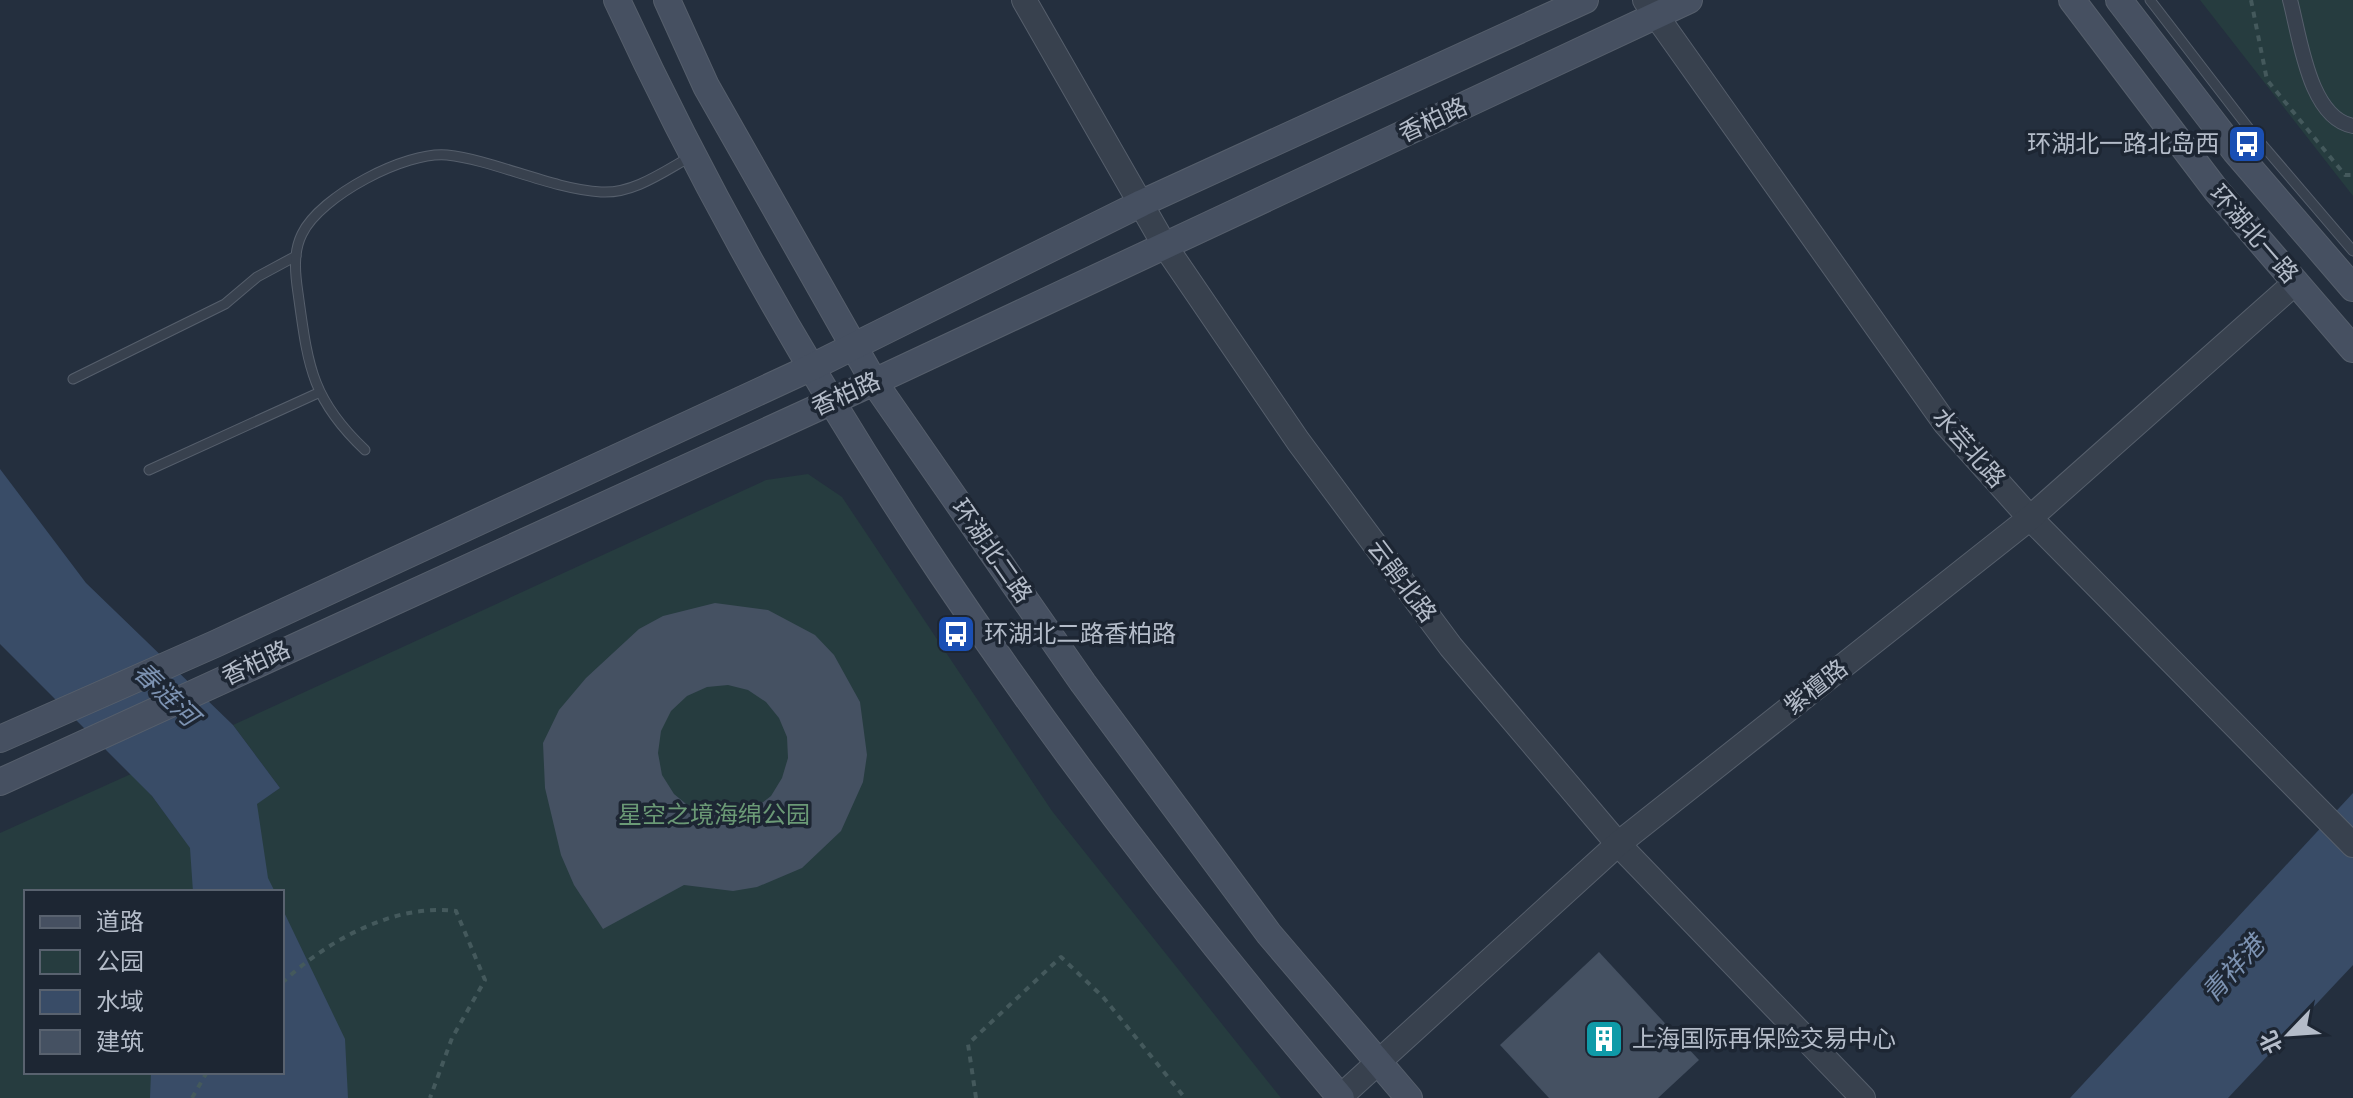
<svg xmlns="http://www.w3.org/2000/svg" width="2353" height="1098" viewBox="0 0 2353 1098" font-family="'Noto Sans','Noto Sans SC',sans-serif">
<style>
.green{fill:#263c3f;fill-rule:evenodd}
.water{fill:#394c67}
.building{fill:#455162;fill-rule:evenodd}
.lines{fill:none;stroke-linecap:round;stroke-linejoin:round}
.service-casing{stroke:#565f6c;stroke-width:11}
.pedestrian-casing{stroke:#565f6c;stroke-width:16}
.tertiary-casing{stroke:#565f6c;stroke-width:26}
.secondary-casing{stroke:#565f6c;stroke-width:28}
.path{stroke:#44595c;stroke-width:4;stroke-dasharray:6 6;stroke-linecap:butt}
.service{stroke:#38414e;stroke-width:9}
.pedestrian{stroke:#38414e;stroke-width:14}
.tertiary{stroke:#38414e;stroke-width:24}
.secondary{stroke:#465061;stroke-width:26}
.labels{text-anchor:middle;stroke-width:7;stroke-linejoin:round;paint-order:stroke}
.street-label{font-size:24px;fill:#b4bcc9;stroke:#1d2633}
.poi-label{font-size:24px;fill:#b4bcc9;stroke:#1d2633;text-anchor:start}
.park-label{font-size:24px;fill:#6b9a76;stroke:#1d2633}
.water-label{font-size:26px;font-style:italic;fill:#7c92b1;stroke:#1d2633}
</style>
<rect width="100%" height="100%" fill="#242f3e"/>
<g class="green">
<path d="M2200 0H2353V196Z"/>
<path d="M808 474 842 497 1052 811 1281 1098H0V833L131 774 152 796 190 847 280 788 233 725 766 480ZM26 892H282V1072H26Z"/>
</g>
<g class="water">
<path d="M0 469 86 583 233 725 280 788 257 804 268 878 275 892H193L190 848 152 796 0 644Z"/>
<path d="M2353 793V965L2228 1098H2070Z"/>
<path d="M282 908 345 1039 348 1098H150L151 1072H282Z"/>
</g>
<g class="building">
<path d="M715 603 768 610 815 635 834 655 860 702 867 755 863 782 841 831 802 868 757 887 733 891 684 885 603 929 574 885 561 855 545 788 543 743 559 710 586 678 639 629 663 616ZM728 685 748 690 766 702 779 718 787 737 788 758 782 778 771 796 754 809 734 815H712L691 808 674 794 662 775 658 753 661 731 671 711 687 696 707 687Z"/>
<path d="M1599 952 1699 1060 1658 1098H1549L1500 1045Z"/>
</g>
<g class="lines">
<g class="service-casing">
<g id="service">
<path d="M2150 0 2254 135 2353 251"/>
<path d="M73 379 225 304 257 277 296 256"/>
<path d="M365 450C310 398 308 364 298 293 295 273 293 252 302 234 320 196 406 151 447 155 494 160 551 189 601 192 633 194 663 172 690 157"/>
<path d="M149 470 318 393"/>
</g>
</g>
<g class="pedestrian-casing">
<path id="pedestrian" d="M2290 0C2300 37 2309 118 2353 126"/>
</g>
<g class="tertiary-casing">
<g id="tertiary">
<path d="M1024 0 1165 246 1298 441 1451 647 1618 844 1863 1098"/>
<path d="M1645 0 1945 423 2030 518 2353 845"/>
<path d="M1340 1097 1618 844 2030 518 2296 282"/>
</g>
</g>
<g class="secondary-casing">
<g id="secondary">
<path d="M617 0C801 399 1057 764 1341 1098"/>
<path d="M667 0 706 86 874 382 1083 683 1269 934 1409 1098"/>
<path d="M2072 0 2216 190 2353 349"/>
<path d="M2119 0 2235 151 2353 288"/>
<path d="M0 739 215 644 810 368 1142 203 1585 0"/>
<path d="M0 782 874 382 1689 0"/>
</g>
</g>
<g class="path">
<path d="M2251 0 2267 80 2345 175H2353"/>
<path d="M282 983C326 941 395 903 456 911L485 980 452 1038 430 1098"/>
<path d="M192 1098 207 1072"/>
<path d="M976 1098 968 1044 1061 957 1103 997 1185 1098"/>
</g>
<use href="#service" class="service"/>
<use href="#pedestrian" class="pedestrian"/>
<use href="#tertiary" class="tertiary"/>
<use href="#secondary" class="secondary"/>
</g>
<defs>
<g id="bus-square" transform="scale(2)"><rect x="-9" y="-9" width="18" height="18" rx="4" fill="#1a4fb4" stroke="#1d2633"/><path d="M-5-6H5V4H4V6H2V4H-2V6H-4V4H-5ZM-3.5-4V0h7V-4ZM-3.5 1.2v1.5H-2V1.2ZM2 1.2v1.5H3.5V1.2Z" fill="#fff"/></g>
<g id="building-square" transform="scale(2)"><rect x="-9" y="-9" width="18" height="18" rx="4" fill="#0f9aa8" stroke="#1d2633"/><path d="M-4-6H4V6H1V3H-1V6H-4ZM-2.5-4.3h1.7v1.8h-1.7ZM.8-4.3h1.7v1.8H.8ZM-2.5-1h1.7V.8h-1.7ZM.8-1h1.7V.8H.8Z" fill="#fff"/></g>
</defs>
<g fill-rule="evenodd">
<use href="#bus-square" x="2247" y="144"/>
<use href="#bus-square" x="956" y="634"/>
<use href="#building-square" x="1604" y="1039"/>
</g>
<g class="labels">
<g class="street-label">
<text transform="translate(1433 120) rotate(-25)" y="8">香柏路</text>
<text transform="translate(2254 234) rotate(49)" y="8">环湖北一路</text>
<text transform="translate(846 394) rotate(-24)" y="8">香柏路</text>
<text transform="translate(1969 448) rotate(49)" y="8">水芸北路</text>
<text transform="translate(992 551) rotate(55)" y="8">环湖北二路</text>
<text transform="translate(1402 581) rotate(53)" y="8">云鹃北路</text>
<text transform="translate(256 663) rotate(-25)" y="8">香柏路</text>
<text transform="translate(1816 687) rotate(-38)" y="8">紫檀路</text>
</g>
<g class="poi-label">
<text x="2219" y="152" text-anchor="end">环湖北一路北岛西</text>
<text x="984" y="642">环湖北二路香柏路</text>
<text x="1632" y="1047">上海国际再保险交易中心</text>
</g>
<g class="park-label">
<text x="714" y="823">星空之境海绵公园</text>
</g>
<g class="water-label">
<text transform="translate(166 694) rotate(44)" y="9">春涟河</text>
<text transform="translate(2233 969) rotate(-48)" y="9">青祥港</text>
</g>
</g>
<rect x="24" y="890" width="260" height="184" fill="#1d2633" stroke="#59626f" stroke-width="2"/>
<rect x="40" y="916" width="40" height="12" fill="#465061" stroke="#59626f" stroke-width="2"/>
<text x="96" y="930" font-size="24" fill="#b4bcc9">道路</text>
<rect x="40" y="950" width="40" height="24" fill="#263c3f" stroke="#59626f" stroke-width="2"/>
<text x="96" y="970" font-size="24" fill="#b4bcc9">公园</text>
<rect x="40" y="990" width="40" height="24" fill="#394c67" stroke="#59626f" stroke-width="2"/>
<text x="96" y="1010" font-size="24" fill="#b4bcc9">水域</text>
<rect x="40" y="1030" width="40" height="24" fill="#455162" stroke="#59626f" stroke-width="2"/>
<text x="96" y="1050" font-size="24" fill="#b4bcc9">建筑</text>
<g transform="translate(2289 1034) rotate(245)" stroke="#1d2633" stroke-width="6" paint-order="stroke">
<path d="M0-6L14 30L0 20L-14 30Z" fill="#b4bcc9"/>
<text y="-12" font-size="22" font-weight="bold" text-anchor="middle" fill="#b4bcc9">北</text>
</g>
</svg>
